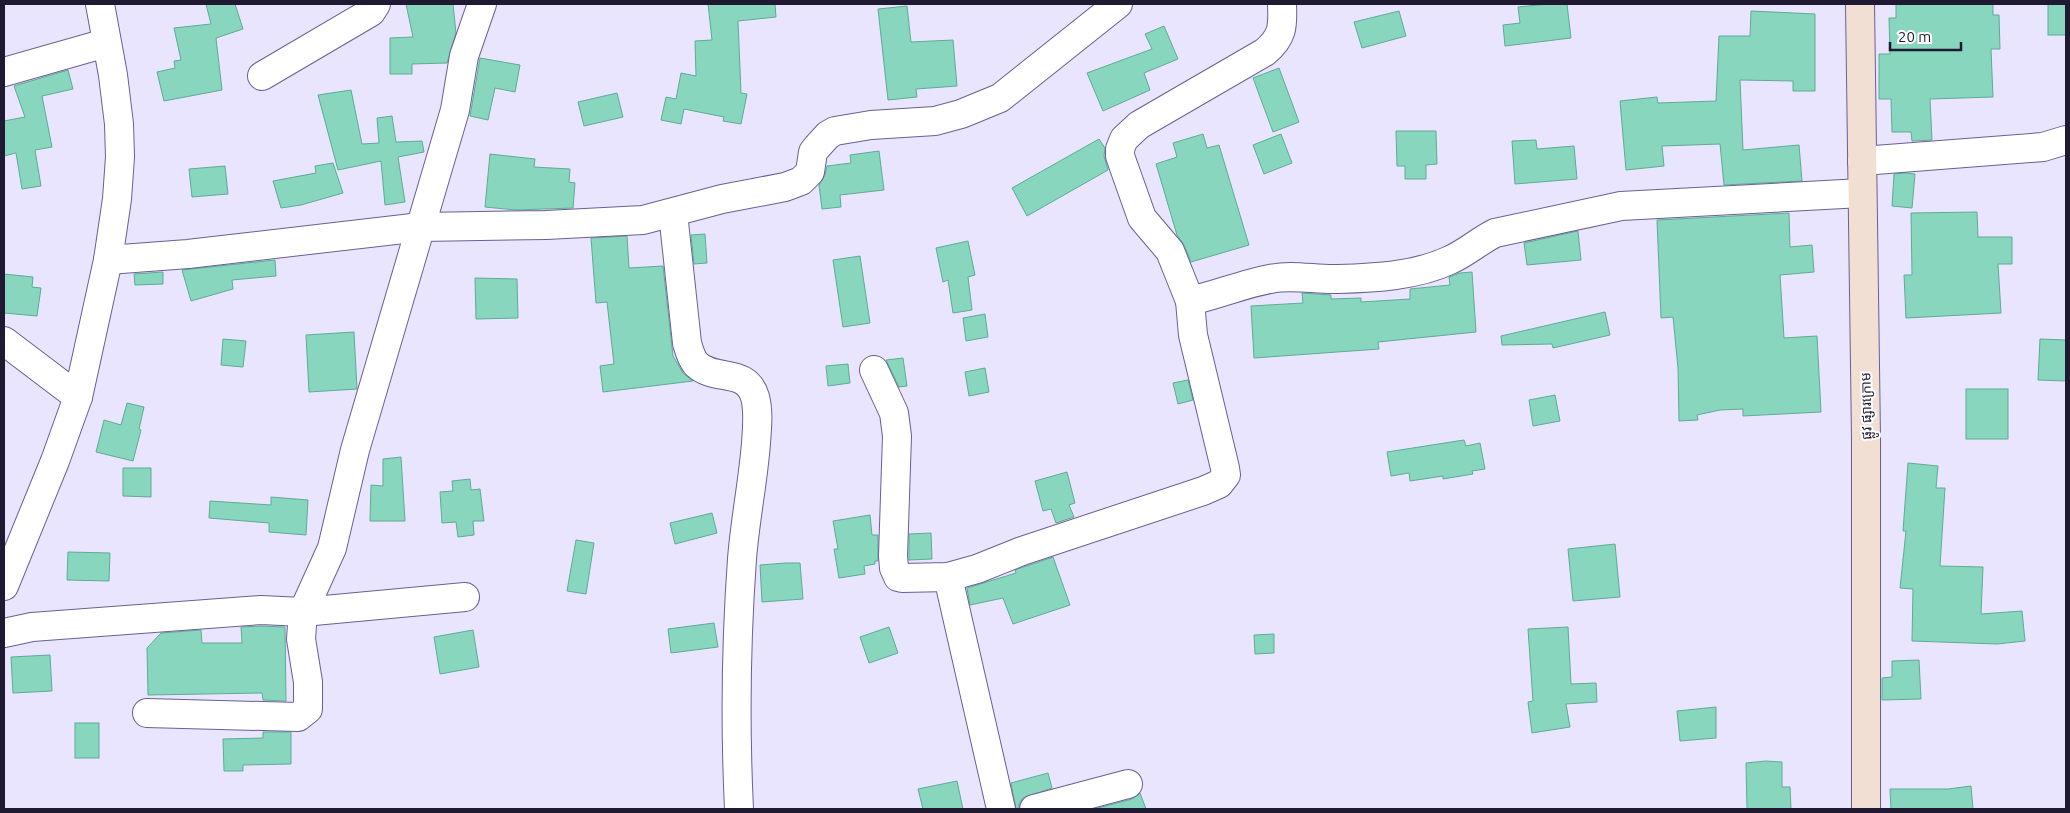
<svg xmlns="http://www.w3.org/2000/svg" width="2070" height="813" viewBox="0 0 2070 813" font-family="Ubuntu,'Noto Sans Khmer',sans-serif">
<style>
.building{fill:#88d6be;stroke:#5eab95}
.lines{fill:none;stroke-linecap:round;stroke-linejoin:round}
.street-casing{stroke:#6a5f95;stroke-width:30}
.secondary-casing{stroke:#6a5f95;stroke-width:30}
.street{stroke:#fff;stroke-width:28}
.secondary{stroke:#f2dfd3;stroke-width:28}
.labels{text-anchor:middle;stroke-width:4;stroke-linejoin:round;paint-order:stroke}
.street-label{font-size:14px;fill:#1f1a31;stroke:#fff}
</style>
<rect width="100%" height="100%" fill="#e9e5fe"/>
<g class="building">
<path d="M206 4H235L243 29 216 38 222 90 164 101 157 72 175 68 174 61 181 60 174 28 211 24Z"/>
<path d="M406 4H453L456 33 447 63 412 64V74H390V38L413 37Z"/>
<path d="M708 4H775L776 17 738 21 741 93 747 94 741 124 723 121 724 117 684 109 681 124 661 120 666 97 676 99 681 73 696 76 695 41 712 40Z"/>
<path d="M1548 4H1567L1571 38 1505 46 1503 25 1520 23 1518 7Z"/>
<path d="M1896 4H1993V15H1999L2000 49H1991L1993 97 1930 99 1932 140 1912 141 1911 132H1892L1891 99H1879V54H1890L1889 18H1896Z"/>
<rect x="2048" y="4" width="18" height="31"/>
<path d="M907 6 911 42 953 40 957 86 916 89 917 97 888 100 878 9Z"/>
<path d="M1399 11 1406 36 1362 48 1354 22Z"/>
<path d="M1751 11 1815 14V91H1793V81L1740 80 1743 150 1799 145 1802 181 1724 185 1720 144 1662 146 1664 166 1626 170 1620 101 1657 97 1658 103 1716 101 1719 36H1750Z"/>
<path d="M1164 26 1178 59 1144 73 1150 90 1103 111 1087 73 1152 49 1145 34Z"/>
<path d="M480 58 520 65 515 92 495 88 488 120 470 116Z"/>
<path d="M1279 68 1299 122 1273 132 1253 78Z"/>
<path d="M68 70 73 89 42 96 52 147 35 150 41 186 22 189 16 153 4 156V121L25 117 14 86Z"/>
<path d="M351 90 362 144 379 143 377 118 392 116 396 142 422 141 424 152 398 157 405 202 385 205 381 161 338 170 318 95Z"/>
<path d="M617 93 623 117 584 126 578 102Z"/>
<path d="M1396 131H1436L1437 164 1426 165V179H1405V166H1397Z"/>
<path d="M1203 134 1207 148 1219 145 1249 245 1191 262 1184 245 1177 235 1156 164 1177 157 1173 143Z"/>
<path d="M1281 134 1292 163 1264 174 1253 145Z"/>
<path d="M1099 139 1105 148 1104 156 1108 170 1027 216 1012 188Z"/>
<path d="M1536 140 1537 149 1574 146 1577 179 1515 184 1512 141Z"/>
<path d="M879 151 884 190 840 195 841 207 822 209 819 185 825 175 827 166 851 163 850 155Z"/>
<path d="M490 154 535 159 534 167 570 169 569 182 575 183 573 208 516 210 485 207Z"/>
<path d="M333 163 343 193 301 205 281 208 273 181 316 173 315 166Z"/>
<path d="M225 166 228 194 192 197 189 169Z"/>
<path d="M1906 173 1915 174 1912 208 1892 206 1894 174Z"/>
<path d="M1977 212 1978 237H2012V264H1998L2001 313 1906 318 1904 275H1912L1911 213Z"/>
<path d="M1789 213 1790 247 1812 245 1814 272 1780 275 1784 338 1817 336 1821 412 1743 416V409L1720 410 1697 415 1698 420 1679 421 1678 368 1673 317 1661 318 1657 220Z"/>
<path d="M1578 231 1581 260 1527 265 1524 243Z"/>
<path d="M705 234 707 263 694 264 691 235Z"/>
<path d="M627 236 629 268 663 266 673 356 683 373 693 381 603 392 600 366 614 364 607 302 596 303 591 238Z"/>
<path d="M968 241 975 275 968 277 972 310 953 313 948 280 943 282 936 248Z"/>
<path d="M860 256 870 323 843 327 833 260Z"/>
<path d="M275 260 276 276 232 280 233 289 191 301 182 270Z"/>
<path d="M163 272V284L135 285 134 274Z"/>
<path d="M1472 272 1476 332 1378 342 1379 349 1254 358 1251 306 1303 303 1302 293 1331 295V299L1361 298V302L1410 299V289L1450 285 1449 277 1460 273Z"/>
<path d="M4 274 33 277 32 287 41 288 37 316 4 313Z"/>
<path d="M475 278 517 279 518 318 476 319Z"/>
<path d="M1605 312 1610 335 1553 348 1552 344 1502 345 1501 336Z"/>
<path d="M985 314 988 337 966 341 963 318Z"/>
<path d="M354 332 357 389 309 392 306 335Z"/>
<path d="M223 339 246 341 243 367 221 365Z"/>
<path d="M2040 339 2066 340V381L2038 380Z"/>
<path d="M903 358 907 386 899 387 886 360Z"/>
<path d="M848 364 850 383 828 386 826 366Z"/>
<path d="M985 368 989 392 969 396 965 372Z"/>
<path d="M1188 380 1193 400 1178 404 1173 383Z"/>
<rect x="1966" y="389" width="42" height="50"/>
<path d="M1555 395 1560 421 1533 426 1529 400Z"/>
<path d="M127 403 144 407 139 429 141 430 133 461 96 452 104 420 121 425Z"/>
<path d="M1464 440 1466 446 1480 443 1485 469 1472 471 1473 474 1443 479V476L1410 481 1409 473 1391 476 1387 452Z"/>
<path d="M401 457 405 521H370L371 485 383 486V459Z"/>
<path d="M1908 463 1938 466 1936 488H1945L1940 566 1983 567 1981 614 2022 611 2025 641 1997 644 1912 641 1913 589 1900 588 1906 531H1903Z"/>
<path d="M123 468H151V497L123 496Z"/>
<path d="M1067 472 1075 503 1069 505 1074 517 1056 523 1051 509 1043 511 1035 481Z"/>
<path d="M470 479 471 490 480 489 484 521H473L474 535 458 537 456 522 442 523 440 492 453 491 452 481Z"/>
<path d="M271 497 308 500 306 535 269 532V523L209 518 210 501 271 505Z"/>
<path d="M712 513 717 533 675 544 670 523Z"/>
<path d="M870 515 872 535H878V561H875V564L864 566 865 574 839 578 834 549H838L833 521Z"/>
<path d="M931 533 932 559 909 560V534Z"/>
<path d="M576 540 594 543 586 594 567 591Z"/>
<path d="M1615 544 1620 597 1573 601 1568 549Z"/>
<path d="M68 552 110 553 109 581 67 580Z"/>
<path d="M1053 557 1070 605 1013 624 1003 598 970 605 967 588 1016 573 1015 570Z"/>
<path d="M786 563H800L803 599 762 602 760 565Z"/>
<path d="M714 623 718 647 671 653 668 629Z"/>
<path d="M261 626 285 627 286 701 263 700 262 693 148 695 147 648 161 633 201 630 202 643H242L241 627Z"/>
<path d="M889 627 898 653 869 663 860 637Z"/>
<path d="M1568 627 1571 684 1596 683 1597 702 1566 704 1570 727 1532 733 1528 702 1533 701 1528 629Z"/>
<path d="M473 630 479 667 440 674 434 637Z"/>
<path d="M1274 634V653L1255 654 1254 635Z"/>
<path d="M50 655 52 691 13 693 11 657Z"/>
<path d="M1919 660 1921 699 1882 700V678L1892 677V661Z"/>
<path d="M1716 707V738L1680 741 1677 711Z"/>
<rect x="75" y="723" width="24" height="35"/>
<path d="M263 732H291V764L243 765V771H224L223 739 263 738Z"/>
<path d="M1766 761 1782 762V787H1790L1791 809H1747L1746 763Z"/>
<path d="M1048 773 1052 788 1023 798 1019 804V809H1016L1011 783Z"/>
<path d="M957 781 963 809H923L918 789Z"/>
<path d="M1971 786 1973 809H1891L1890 789H1948Z"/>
<path d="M1140 793 1146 809H1094L1132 799Z"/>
</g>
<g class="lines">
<g class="street-casing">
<g id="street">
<path d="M4 72 106 43"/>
<path d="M262 76 371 12 376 4"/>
<path d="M1862 161 2043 147 2066 140"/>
<path d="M673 213 687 343C689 350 691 358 696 364 715 382 746 367 755 397 759 412 757 428 756 443 753 482 745 520 742 559 736 642 735 726 739 809"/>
<path d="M108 260 188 254 421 227 546 225 643 220 722 199 785 187 801 181 810 172 813 152 817 147 828 135 835 131 871 125 935 121 961 114 1000 98 1118 4"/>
<path d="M1190 301C1217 295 1243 284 1270 279 1292 274 1316 280 1338 279 1375 278 1416 276 1450 260 1466 253 1479 241 1495 233L1621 206 1862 193"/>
<path d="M4 341 78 397"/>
<path d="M874 370 894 413 897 436 893 556 894 568 898 577 902 578 948 577 977 569 1022 551 1203 491 1219 484 1226 475 1225 468 1193 335 1190 301 1170 251 1142 218 1120 156V149L1124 139 1139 125 1265 52C1283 37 1283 26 1282 4"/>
<path d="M948 577 1001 809"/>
<path d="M4 586 55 461 78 397 108 260 117 199 120 157 119 124 113 75 100 4"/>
<path d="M4 633 32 627 261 610 303 612 465 597"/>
<path d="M147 713 298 717 308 709V682L301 639 303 612 332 548 355 450 455 110 464 56 482 4"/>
<path d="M1034 809 1128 784"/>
</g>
</g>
<g class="secondary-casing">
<path id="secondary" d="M1860 4 1866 438V809"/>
</g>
<use href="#street" class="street"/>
<use href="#secondary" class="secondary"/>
</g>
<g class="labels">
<g class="street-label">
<text transform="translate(1866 406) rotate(-91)" y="5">ផ្លូវ ផ្សារក្រោម</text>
</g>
</g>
<rect width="2070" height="813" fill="none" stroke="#1f1a31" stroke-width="10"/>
<path d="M1890 42v8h71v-8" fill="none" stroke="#1f1a31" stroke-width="2.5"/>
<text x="1898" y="42" font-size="15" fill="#1f1a31" stroke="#ffffff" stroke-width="4" paint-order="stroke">20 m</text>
</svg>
